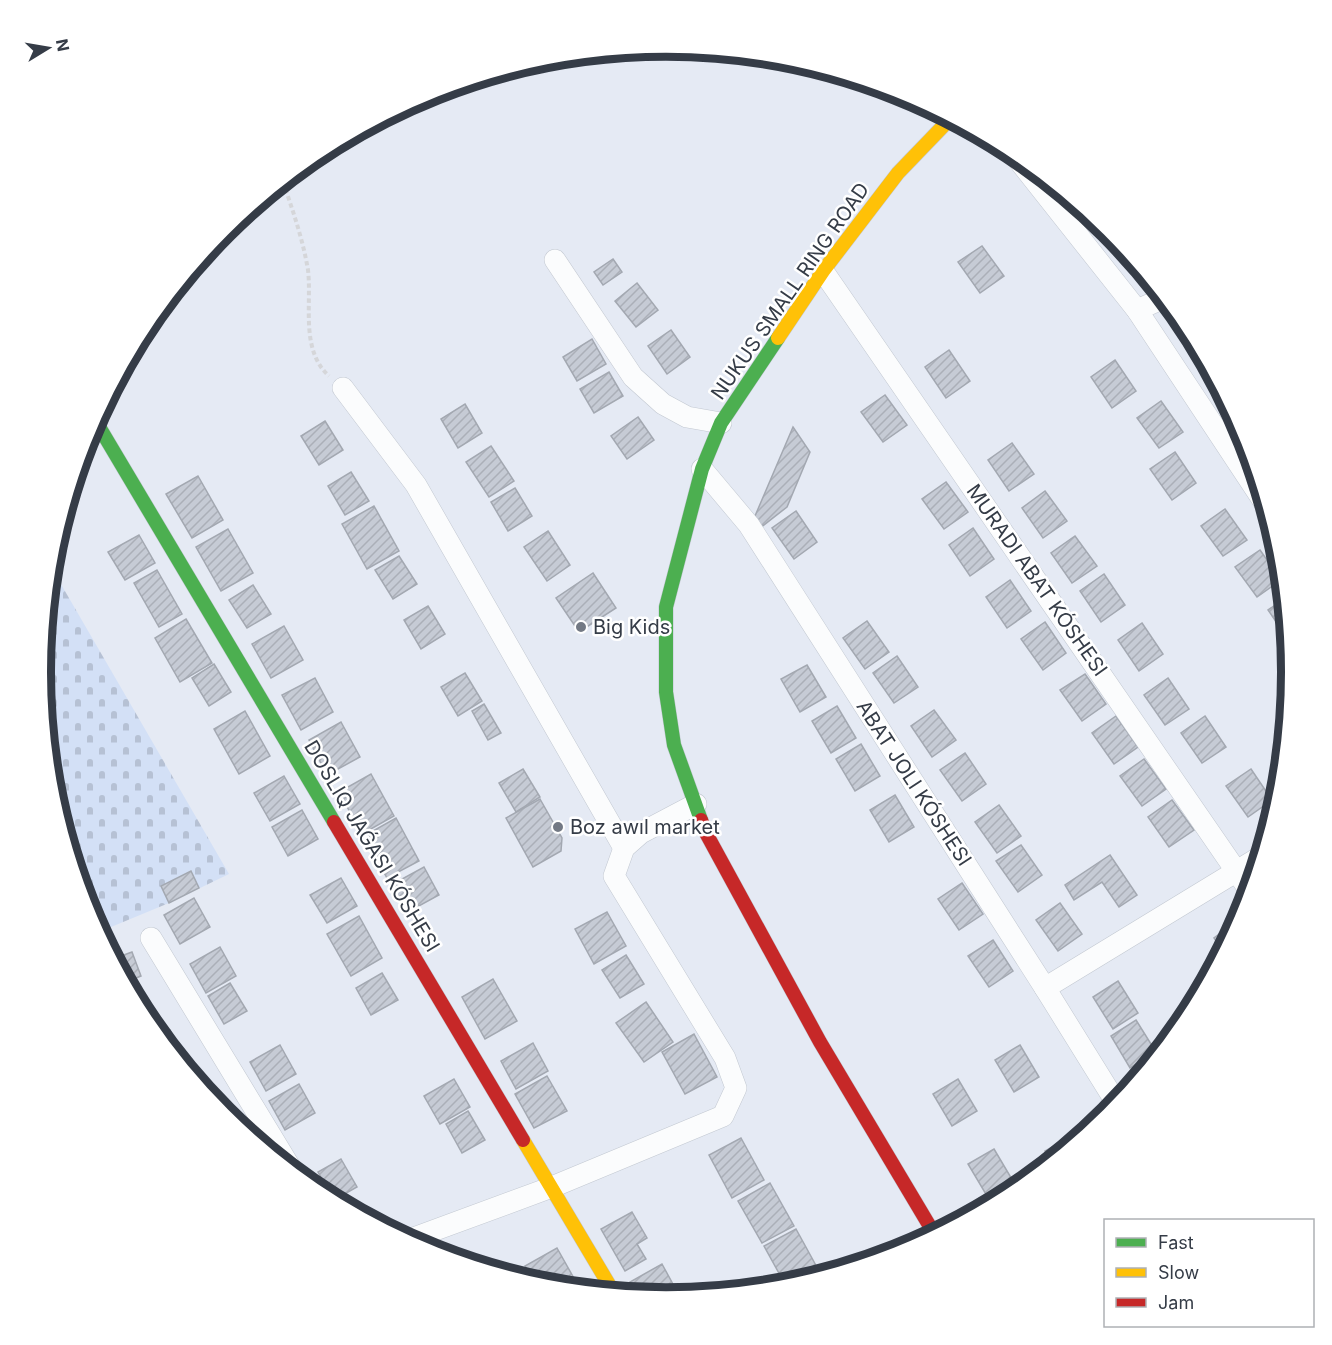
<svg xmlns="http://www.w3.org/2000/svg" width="1332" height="1345" viewBox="0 0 1332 1345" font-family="Inter,sans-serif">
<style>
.cemetery{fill:url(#cemetery-stones)}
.building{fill:url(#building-hatch);stroke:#a3a8b1;stroke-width:1.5}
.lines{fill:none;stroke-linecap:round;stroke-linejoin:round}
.street-casing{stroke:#c2c8d1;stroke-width:22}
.fast-casing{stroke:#c2c8d1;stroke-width:15}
.slow-casing{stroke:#c2c8d1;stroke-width:15}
.jam-casing{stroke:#c2c8d1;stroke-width:15}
.path{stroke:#d5d6d9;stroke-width:4;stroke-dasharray:4.5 3;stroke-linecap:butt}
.street{stroke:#fbfcfd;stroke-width:21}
.fast{stroke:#4caf50;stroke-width:14}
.slow{stroke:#ffc107;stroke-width:14}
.jam{stroke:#c62828;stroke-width:14}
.poi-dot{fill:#737984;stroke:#fff;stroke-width:2}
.labels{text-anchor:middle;stroke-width:5;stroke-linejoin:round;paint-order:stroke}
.street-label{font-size:20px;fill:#353c47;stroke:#fff}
.poi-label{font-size:20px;fill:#353c47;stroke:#fff;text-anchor:start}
.rim{fill:none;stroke:#353c47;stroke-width:8}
</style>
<defs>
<pattern id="cemetery-stones" width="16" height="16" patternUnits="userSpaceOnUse" patternTransform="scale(1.5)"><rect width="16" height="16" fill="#d3e0f6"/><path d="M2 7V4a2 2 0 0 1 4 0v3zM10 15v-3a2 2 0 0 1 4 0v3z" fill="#b6c1d4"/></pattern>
<pattern id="building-hatch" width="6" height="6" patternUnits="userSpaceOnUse" patternTransform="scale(1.5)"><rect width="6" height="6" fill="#c6cbd5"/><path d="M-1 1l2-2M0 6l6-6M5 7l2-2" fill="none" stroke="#abafb8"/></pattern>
</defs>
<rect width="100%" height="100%" fill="#e5eaf4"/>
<path class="cemetery" d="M51 567 229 874 169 903 99 932 88 912 52 794 41 672Z"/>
<g class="building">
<path d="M982 246 1004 276 980 293 958 262Z"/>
<path d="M613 259 622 272 603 285 594 272Z"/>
<path d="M637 283 658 310 636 327 615 301Z"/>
<path d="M671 330 690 357 667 374 648 346Z"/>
<path d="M592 339 606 364 577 381 563 357Z"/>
<path d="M949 350 970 381 946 398 925 367Z"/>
<path d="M1115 360 1136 391 1112 408 1091 377Z"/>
<path d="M609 372 623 396 594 413 580 389Z"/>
<path d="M885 395 907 425 883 442 861 412Z"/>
<path d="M1161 401 1183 432 1159 448 1137 418Z"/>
<path d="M465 404 482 433 458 448 441 419Z"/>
<path d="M638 417 654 440 627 459 611 436Z"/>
<path d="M325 421 343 450 319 465 301 436Z"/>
<path d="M793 427 810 452 787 507 760 528 755 516Z"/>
<path d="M1012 443 1034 474 1009 491 988 460Z"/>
<path d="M491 446 514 481 489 497 466 462Z"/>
<path d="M1175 452 1196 483 1172 500 1150 469Z"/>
<path d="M351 472 369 501 345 515 328 486Z"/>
<path d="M198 476 223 520 192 538 166 494Z"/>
<path d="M946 482 968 512 944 529 922 499Z"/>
<path d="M515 488 532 516 508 531 491 502Z"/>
<path d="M1045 491 1067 521 1043 538 1022 508Z"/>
<path d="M374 506 399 551 367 569 342 524Z"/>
<path d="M1225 509 1247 540 1223 556 1201 526Z"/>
<path d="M796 511 817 542 794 559 772 528Z"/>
<path d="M973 528 994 559 970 576 949 545Z"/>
<path d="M228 529 253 573 221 591 196 547Z"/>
<path d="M548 531 570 565 547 581 524 547Z"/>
<path d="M139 535 155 563 125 580 108 552Z"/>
<path d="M1075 536 1097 566 1072 583 1051 553Z"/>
<path d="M1260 550 1281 580 1257 597 1235 567Z"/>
<path d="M399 556 417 584 393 599 375 570Z"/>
<path d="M157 570 182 614 159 627 134 583Z"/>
<path d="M593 573 616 608 579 632 556 598Z"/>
<path d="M1104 574 1125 605 1101 622 1080 591Z"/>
<path d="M1010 580 1031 611 1007 628 986 597Z"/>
<path d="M253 585 271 614 247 628 229 600Z"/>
<path d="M1284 599 1288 639 1268 610Z"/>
<path d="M428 606 445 634 421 649 404 620Z"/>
<path d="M186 619 212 663 180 682 155 638Z"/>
<path d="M867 621 889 652 865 669 843 638Z"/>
<path d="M1045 622 1066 653 1043 670 1021 639Z"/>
<path d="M1142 623 1163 654 1139 671 1118 640Z"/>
<path d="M284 626 303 660 271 678 252 644Z"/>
<path d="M897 656 918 687 894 703 873 673Z"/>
<path d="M214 664 231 692 209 706 192 678Z"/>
<path d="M807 665 826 697 800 712 781 679Z"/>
<path d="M465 673 482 701 458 716 441 687Z"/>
<path d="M1085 674 1106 704 1082 721 1060 690Z"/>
<path d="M315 678 333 712 301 730 282 695Z"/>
<path d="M1168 678 1189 709 1165 725 1144 695Z"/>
<path d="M484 704 501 733 488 740 472 711Z"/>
<path d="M837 706 856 738 831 753 812 721Z"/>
<path d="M934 710 956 740 932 757 911 726Z"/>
<path d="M245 711 270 756 239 774 214 729Z"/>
<path d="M1116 716 1138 747 1114 764 1092 733Z"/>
<path d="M1205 716 1226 747 1202 763 1181 733Z"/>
<path d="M341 722 360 757 327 775 309 740Z"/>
<path d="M861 744 880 776 855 791 836 759Z"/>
<path d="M965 753 986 784 962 801 940 770Z"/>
<path d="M1144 759 1166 789 1142 806 1120 776Z"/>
<path d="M523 769 540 797 516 812 499 783Z"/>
<path d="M1251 769 1272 800 1248 817 1226 786Z"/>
<path d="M371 774 394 816 362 834 339 792Z"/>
<path d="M284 776 300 804 270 821 254 793Z"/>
<path d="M895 795 914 827 889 842 870 810Z"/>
<path d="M540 799 562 838 561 851 533 867 506 818Z"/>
<path d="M1172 800 1194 830 1169 847 1148 817Z"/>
<path d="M999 805 1021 836 997 853 975 822Z"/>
<path d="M302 810 318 839 288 856 272 827Z"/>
<path d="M396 818 419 861 387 878 364 836Z"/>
<path d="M1021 845 1042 875 1018 892 996 861Z"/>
<path d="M1110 855 1137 895 1119 907 1102 882 1074 900 1065 885Z"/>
<path d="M424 867 439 895 406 913 391 885Z"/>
<path d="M191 871 199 888 169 903 161 886Z"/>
<path d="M341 878 357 906 327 923 310 895Z"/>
<path d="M962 883 983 914 959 930 938 899Z"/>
<path d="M194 898 210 927 180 944 164 915Z"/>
<path d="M1060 903 1082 934 1058 951 1036 920Z"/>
<path d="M607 912 626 946 594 964 575 929Z"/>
<path d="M359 916 382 958 351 976 327 934Z"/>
<path d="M1237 921 1238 922 1223 951 1214 938Z"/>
<path d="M993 940 1013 971 989 987 968 956Z"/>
<path d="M220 947 236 976 206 993 190 964Z"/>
<path d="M132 952 141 976 126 982 113 959Z"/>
<path d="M626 955 644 984 620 998 602 970Z"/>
<path d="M382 973 398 1000 371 1015 356 988Z"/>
<path d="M493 979 517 1021 485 1039 462 997Z"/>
<path d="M1118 981 1138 1013 1113 1029 1093 997Z"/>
<path d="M230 983 247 1011 224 1024 208 996Z"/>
<path d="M142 990 151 1014 144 1017 132 994Z"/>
<path d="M646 1002 673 1042 644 1062 616 1023Z"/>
<path d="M1136 1020 1156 1052 1130 1068 1111 1036Z"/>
<path d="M170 1030 179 1054 175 1056 158 1035Z"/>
<path d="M694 1034 717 1077 685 1094 662 1052Z"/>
<path d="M533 1043 548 1071 516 1089 501 1061Z"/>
<path d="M280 1045 296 1074 266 1091 250 1062Z"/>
<path d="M1020 1045 1039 1077 1014 1092 995 1060Z"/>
<path d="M547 1076 567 1111 534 1128 515 1094Z"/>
<path d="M454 1079 470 1107 440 1124 424 1096Z"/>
<path d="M958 1079 977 1111 952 1126 933 1094Z"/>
<path d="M299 1084 315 1113 285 1130 269 1101Z"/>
<path d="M468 1111 485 1140 462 1153 446 1124Z"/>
<path d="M1070 1137 1074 1143 1051 1162 1045 1151Z"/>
<path d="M741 1138 764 1180 732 1198 709 1155Z"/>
<path d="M994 1149 1013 1181 987 1196 968 1164Z"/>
<path d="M341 1159 357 1187 334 1200 318 1172Z"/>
<path d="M770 1183 794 1226 762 1243 738 1201Z"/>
<path d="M632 1212 647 1238 637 1244 646 1259 625 1271 601 1229Z"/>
<path d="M796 1229 819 1271 798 1283 786 1286 764 1246Z"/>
<path d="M557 1248 580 1289 535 1283 525 1266Z"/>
<path d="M662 1264 680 1297 666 1298 637 1295 630 1282Z"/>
</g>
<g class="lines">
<g class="street-casing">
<g id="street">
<path d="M1012 152 1137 310 1266 505"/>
<path d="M555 260 633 377 663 404 687 417 721 423"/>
<path d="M823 271 1250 891"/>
<path d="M1137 310 1164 298"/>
<path d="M343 388 416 485 624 848"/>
<path d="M702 469 749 525 1045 988 1117 1104"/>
<path d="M151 938 293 1172"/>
<path d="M1045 988 1260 857"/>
<path d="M408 1240 552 1187 723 1116 736 1088 725 1058 614 876 624 848 641 833 696 804"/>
</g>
</g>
<g class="fast-casing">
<g id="fast">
<path d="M95 420 334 822"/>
<path d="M701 820 674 745 666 692V607L702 469 721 423 778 338"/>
</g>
</g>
<g class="slow-casing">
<g id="slow">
<path d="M778 338 823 271 898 173 950 119"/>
<path d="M523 1140 614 1293"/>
</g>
</g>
<g class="jam-casing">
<g id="jam">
<path d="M701 820 706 833 820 1042 935 1235"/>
<path d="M334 822 523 1140"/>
</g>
</g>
<path class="path" d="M283 182C293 211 303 240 308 270 312 304 300 350 329 376"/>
<use href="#street" class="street"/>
<use href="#fast" class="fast"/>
<use href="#slow" class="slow"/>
<use href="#jam" class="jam"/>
</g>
<g class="poi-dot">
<circle cx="581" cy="627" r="6"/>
<circle cx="558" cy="827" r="6"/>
</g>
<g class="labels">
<g class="street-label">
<text transform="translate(790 291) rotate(-55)" y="7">NUKUS SMALL RING ROAD</text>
<text transform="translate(1037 580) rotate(55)" y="7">MURADI ABAT KÓSHESI</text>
<text transform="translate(914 783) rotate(57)" y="7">ABAT JOLI KÓSHESI</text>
<text transform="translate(372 846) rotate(59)" y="7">DOSLIQ JAǴASI KÓSHESI</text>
</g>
<g class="poi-label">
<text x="593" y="634">Big Kids</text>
<text x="570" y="834">Boz awıl market</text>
</g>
</g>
<path d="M0 0H1332V1345H0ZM51 672a615 615 0 1 1 1230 0a615 615 0 1 1-1230 0Z" fill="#fff" fill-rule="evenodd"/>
<path class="rim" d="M51 672a615 615 0 1 1 1230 0a615 615 0 1 1-1230 0Z"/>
<rect x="1104" y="1219" width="210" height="108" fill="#ffffff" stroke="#aeb1b5" stroke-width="1.5"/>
<rect x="1116" y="1238" width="30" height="9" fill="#4caf50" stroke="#aeb1b5" stroke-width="1.5"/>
<text x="1158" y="1249" font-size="18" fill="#353c47">Fast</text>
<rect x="1116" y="1268" width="30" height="9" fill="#ffc107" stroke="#aeb1b5" stroke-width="1.5"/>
<text x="1158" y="1279" font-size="18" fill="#353c47">Slow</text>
<rect x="1116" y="1298" width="30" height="9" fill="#c62828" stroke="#aeb1b5" stroke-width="1.5"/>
<text x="1158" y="1309" font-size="18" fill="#353c47">Jam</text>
<g transform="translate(48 48) rotate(79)" stroke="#ffffff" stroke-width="4.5" paint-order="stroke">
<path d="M0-4.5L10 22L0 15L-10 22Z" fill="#353c47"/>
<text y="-9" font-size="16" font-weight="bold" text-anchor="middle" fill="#353c47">N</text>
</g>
</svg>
